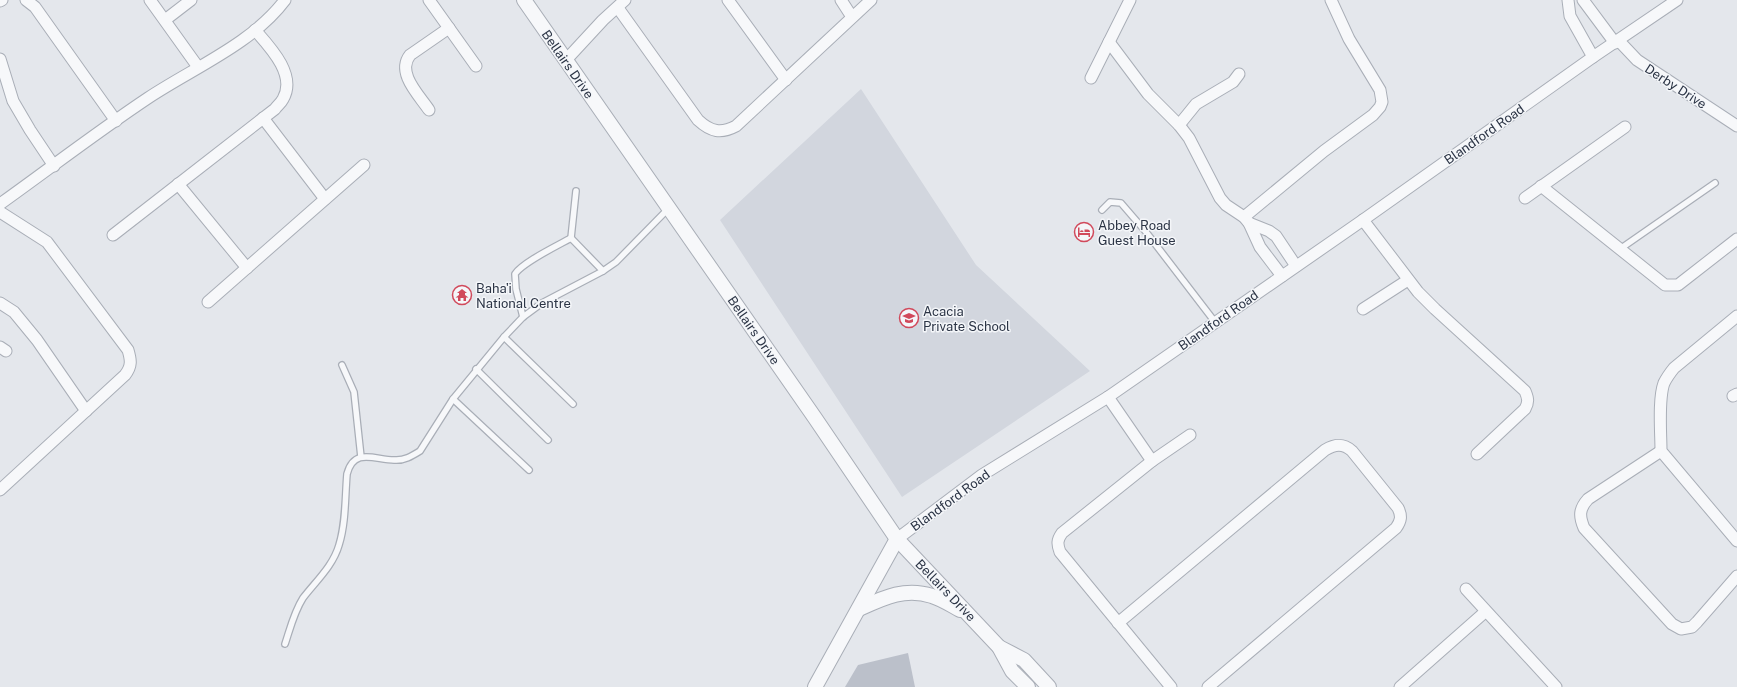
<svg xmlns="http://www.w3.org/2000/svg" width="1737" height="687" viewBox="0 0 1737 687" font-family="'Public Sans',sans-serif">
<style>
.built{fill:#d2d6de}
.building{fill:#bbc0ca}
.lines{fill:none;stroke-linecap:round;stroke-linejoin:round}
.service-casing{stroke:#a9aeb7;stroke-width:8}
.minor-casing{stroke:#a9aeb7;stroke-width:13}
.tertiary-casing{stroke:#a9aeb7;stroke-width:16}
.service{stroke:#f7f8fa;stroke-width:5.5}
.minor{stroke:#f7f8fa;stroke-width:11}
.tertiary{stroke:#f7f8fa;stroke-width:14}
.labels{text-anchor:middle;stroke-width:3;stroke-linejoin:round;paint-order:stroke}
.street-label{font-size:13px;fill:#2b3445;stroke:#f4f6f9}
.poi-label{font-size:13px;fill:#2b3445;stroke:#f4f6f9;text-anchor:start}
</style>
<rect width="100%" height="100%" fill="#e4e7ec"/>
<path class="built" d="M861 89 976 265 1090 371 902 497 720 220Z"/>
<path class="building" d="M908 653 915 687H845L858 665Z"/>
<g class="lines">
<g class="service-casing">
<g id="service">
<path d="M1102 210 1110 202 1121 203 1146 232 1215 322"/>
<path d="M571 238 576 191"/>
<path d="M1620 249 1715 183"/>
<path d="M523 317 516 289 515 274C523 262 557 246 571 238L603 271"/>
<path d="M504 337 573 404"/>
<path d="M342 365 354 392 361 457"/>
<path d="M476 369 548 440"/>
<path d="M453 399 529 470"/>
<path d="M285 644C290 629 294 612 303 598 316 581 333 566 339 545 346 523 345 497 347 474 354 447 375 460 394 460 404 461 412 456 420 451L453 399 504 337 523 317 542 303 603 271 616 262 669 208"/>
</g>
</g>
<g class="minor-casing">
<g id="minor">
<path d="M26 0 35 7 116 121"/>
<path d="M150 0 198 67"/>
<path d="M429 0 476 66"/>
<path d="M728 0 786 80"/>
<path d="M841 0 852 17"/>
<path d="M1568 0 1570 16 1593 57"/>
<path d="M1583 0 1615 43"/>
<path d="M0 1 2 0"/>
<path d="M618 8 698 120C711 132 721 134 736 126L871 0"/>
<path d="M165 20 191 0"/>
<path d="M1619 41 1637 60 1737 126"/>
<path d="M1109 42 1148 94 1179 125 1189 138 1220 198 1226 205 1244 217 1249 223 1260 247 1282 276"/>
<path d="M0 59 13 101 30 130 54 166"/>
<path d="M566 60 603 20 625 0"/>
<path d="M1091 78 1130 0"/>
<path d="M429 110C419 95 396 73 410 55L449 28"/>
<path d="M263 118 325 199"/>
<path d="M1179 125 1196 104 1233 82 1239 74"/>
<path d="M178 184 247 268"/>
<path d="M1541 186 1665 285H1678L1737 239"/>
<path d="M1525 198 1625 127"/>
<path d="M0 204C49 169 97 132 148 98 193 68 252 44 285 0"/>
<path d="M0 212 47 242 128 350C131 360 132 366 125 375L0 490"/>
<path d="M1244 217 1324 151 1373 115 1380 107 1382 102 1380 90 1349 39 1331 0"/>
<path d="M1363 220 1418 292 1435 309 1525 391C1528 398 1529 402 1525 409L1477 454"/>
<path d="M1249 223 1269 231 1276 236 1296 266"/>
<path d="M113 235 275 109C277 106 281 103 283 99 297 75 270 47 255 30"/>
<path d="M208 302 364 165"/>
<path d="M0 303 14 312 37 340 86 411"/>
<path d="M1363 309 1408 280"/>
<path d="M1737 316 1674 368C1670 373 1667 377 1664 383 1658 399 1661 433 1661 451L1737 541"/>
<path d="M0 347 6 351"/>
<path d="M1733 396 1737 394"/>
<path d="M1108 397 1152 461"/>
<path d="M1661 451 1588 499C1579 509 1579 516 1584 528L1672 624 1681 629 1692 627 1697 622 1737 576"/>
<path d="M897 539 982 475 1108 397 1363 220 1593 57 1677 0"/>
<path d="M1466 589 1556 687"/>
<path d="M1118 623 1325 450C1335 444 1343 443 1352 451L1398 508C1402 516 1401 521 1396 528L1208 687"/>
<path d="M1171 687 1060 552C1057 544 1057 540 1062 533L1152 461 1190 435"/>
<path d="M1400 687 1485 612"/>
</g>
</g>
<g class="tertiary-casing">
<g id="tertiary">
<path d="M524 0 815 418 897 539 999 647 1012 671 1028 687"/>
<path d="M859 609C883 598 905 587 932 596 942 599 951 605 960 610"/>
<path d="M999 647 1024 660 1049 687"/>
<path d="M815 687 897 539"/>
</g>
</g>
<use href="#service" class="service"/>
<use href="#minor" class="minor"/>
<use href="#tertiary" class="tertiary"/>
</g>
<defs>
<g id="hotel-ring" transform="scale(1)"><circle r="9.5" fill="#f4f6f9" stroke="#d1495b" stroke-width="1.5"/><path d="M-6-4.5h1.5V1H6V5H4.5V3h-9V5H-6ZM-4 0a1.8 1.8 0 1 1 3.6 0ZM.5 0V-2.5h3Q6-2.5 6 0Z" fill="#d1495b"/></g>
<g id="temple-ring" transform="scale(1)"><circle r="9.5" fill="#f4f6f9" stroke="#d1495b" stroke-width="1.5"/><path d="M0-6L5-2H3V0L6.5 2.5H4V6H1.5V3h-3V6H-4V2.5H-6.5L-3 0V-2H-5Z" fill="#d1495b"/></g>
<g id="school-ring" transform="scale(1)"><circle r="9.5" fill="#f4f6f9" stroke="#d1495b" stroke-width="1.5"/><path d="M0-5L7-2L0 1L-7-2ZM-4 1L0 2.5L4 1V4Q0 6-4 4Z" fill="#d1495b"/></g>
</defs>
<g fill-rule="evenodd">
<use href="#hotel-ring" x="1084" y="232"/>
<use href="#temple-ring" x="462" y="295"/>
<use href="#school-ring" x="909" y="318"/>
</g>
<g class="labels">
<g class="street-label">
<text transform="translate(568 64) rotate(55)" y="5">Bellairs Drive</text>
<text transform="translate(1676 86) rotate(33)" y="5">Derby Drive</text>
<text transform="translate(1484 134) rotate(-35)" y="5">Blandford Road</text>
<text transform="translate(1218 320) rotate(-35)" y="5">Blandford Road</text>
<text transform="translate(754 330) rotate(55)" y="5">Bellairs Drive</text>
<text transform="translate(950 500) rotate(-36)" y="5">Blandford Road</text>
<text transform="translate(946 590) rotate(46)" y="5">Bellairs Drive</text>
</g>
<g class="poi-label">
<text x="1098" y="230">Abbey Road<tspan x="1098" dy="15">Guest House</tspan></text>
<text x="476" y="293">Baha'i<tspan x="476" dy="15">National Centre</tspan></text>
<text x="923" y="316">Acacia<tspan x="923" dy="15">Private School</tspan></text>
</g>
</g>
</svg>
